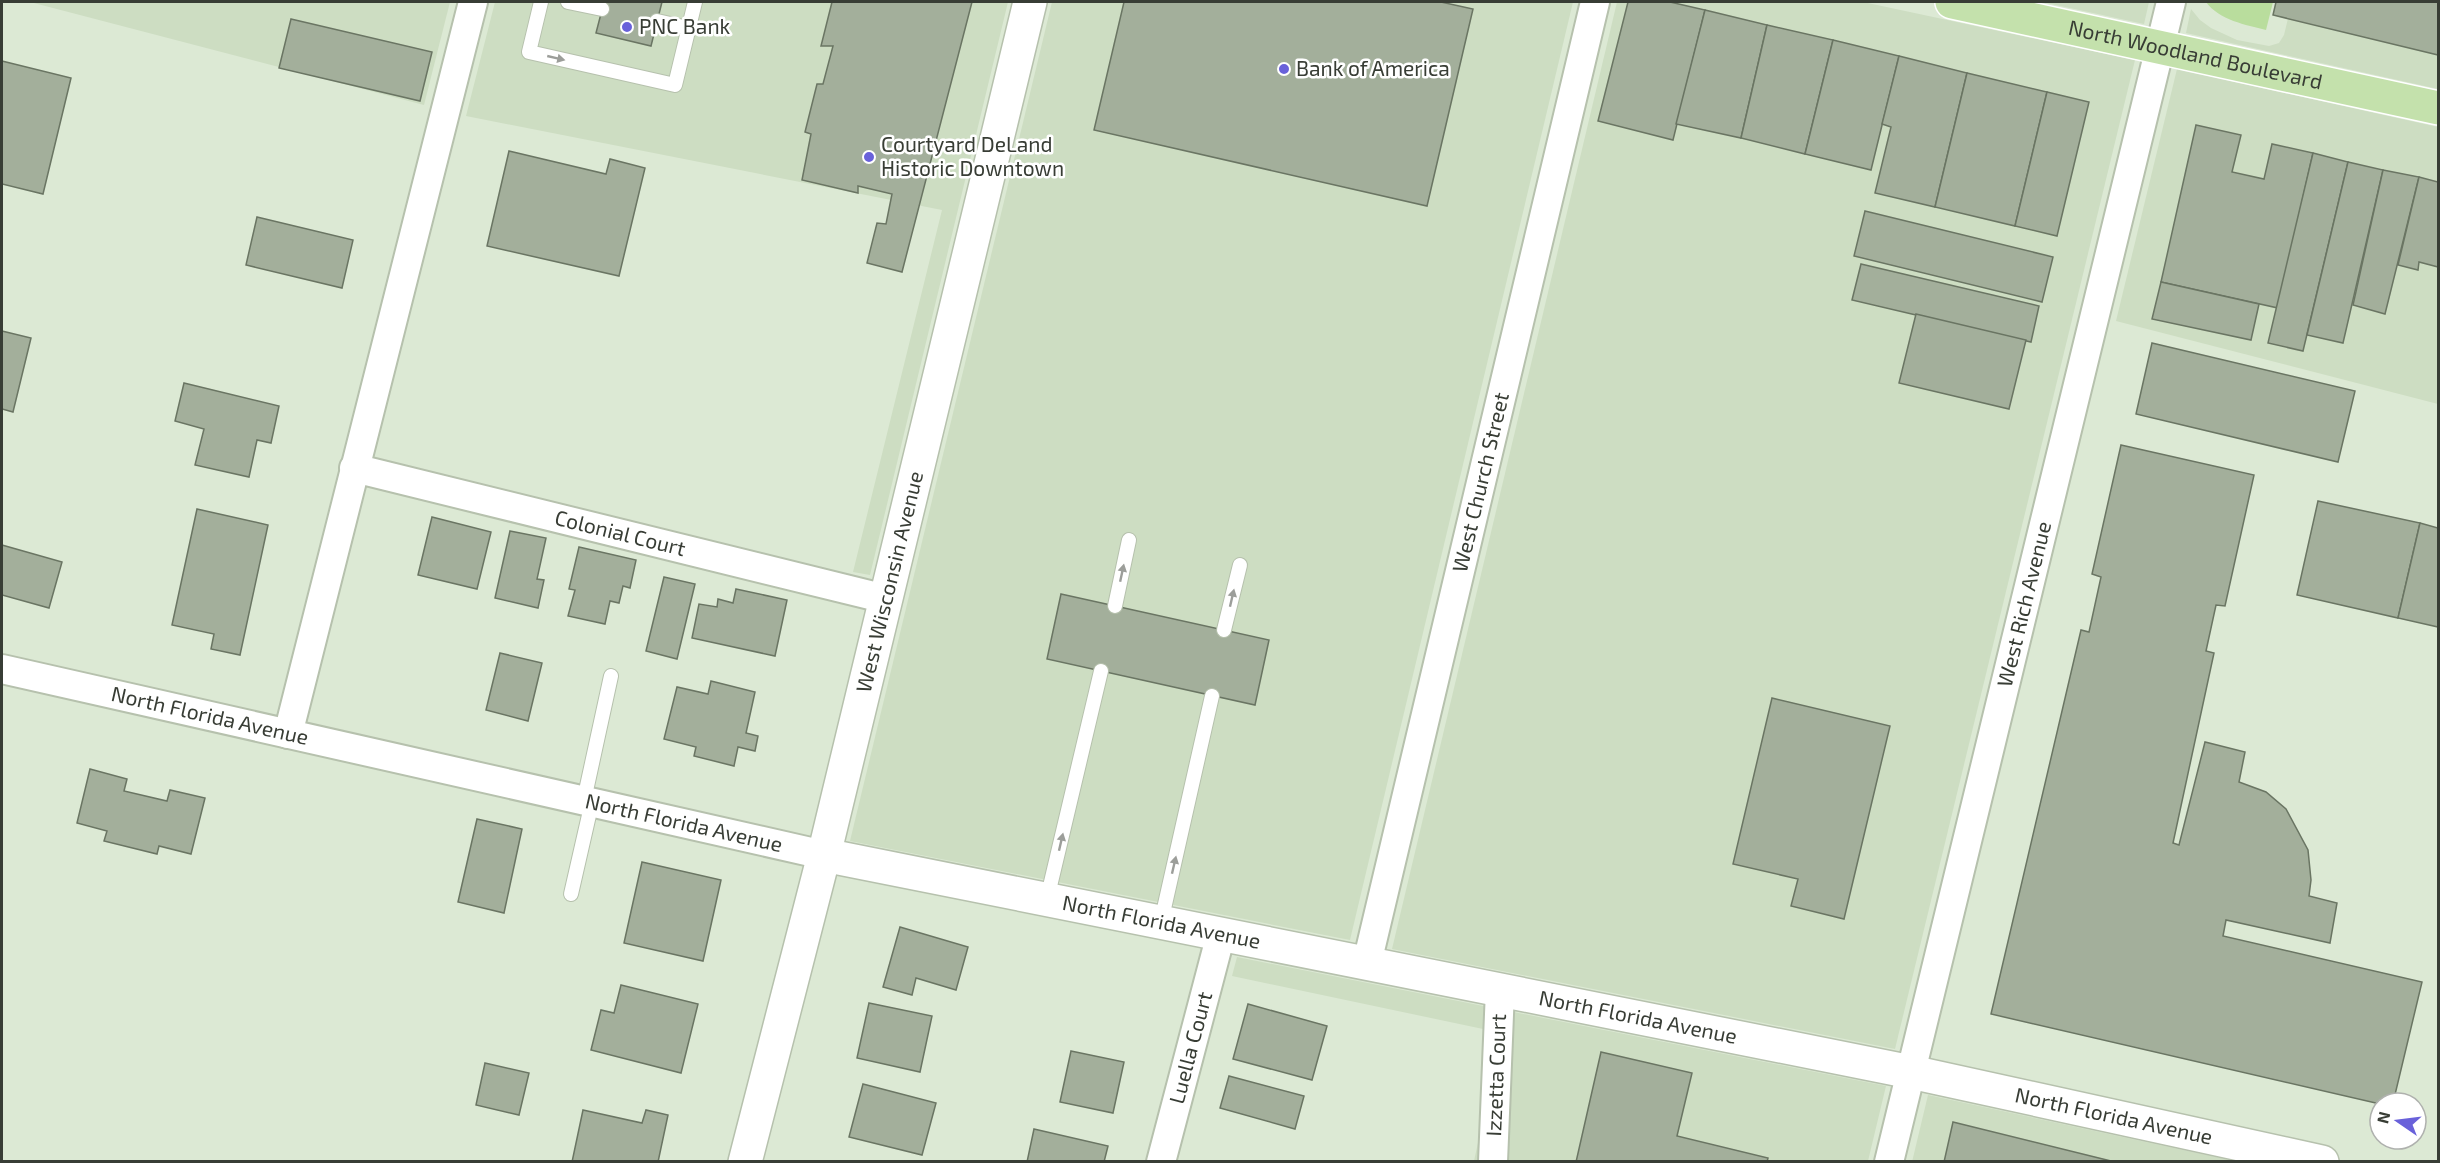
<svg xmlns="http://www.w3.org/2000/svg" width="2440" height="1163" viewBox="0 0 2440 1163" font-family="'Exo 2',sans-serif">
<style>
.built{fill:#cdddc2}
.green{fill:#b9dd9d}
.building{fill:#a3af9b;stroke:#6a7563;stroke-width:1.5}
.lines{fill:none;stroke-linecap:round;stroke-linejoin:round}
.service-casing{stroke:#b6c1ad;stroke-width:16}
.minor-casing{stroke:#b6c1ad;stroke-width:32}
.tertiary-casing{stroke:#b6c1ad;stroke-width:36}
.primary-casing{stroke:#fff;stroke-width:36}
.service{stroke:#fff;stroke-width:14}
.minor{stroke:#fff;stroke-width:28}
.tertiary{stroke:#fff;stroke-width:33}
.primary{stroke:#c4e1ac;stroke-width:33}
.oneway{fill:#9c9e9a}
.poi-dot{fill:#6961da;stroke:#fff;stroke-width:2}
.labels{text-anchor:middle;stroke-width:5;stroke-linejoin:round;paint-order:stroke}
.poi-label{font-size:21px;fill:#383d35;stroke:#fff;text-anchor:start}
.street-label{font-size:21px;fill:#383d35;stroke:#fff}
</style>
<rect width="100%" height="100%" fill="#dce9d4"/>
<g class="built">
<path d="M30 2H450L424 105Z"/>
<path d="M495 2H1008L870 575 853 572 942 210 466 116Z"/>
<path d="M1052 2H1573L1350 940 850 841Z"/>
<path d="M1617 2H1863L2135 60 1895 1049 1392 949Z"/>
<path d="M2042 2H2149L2144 24Z"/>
<path d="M2292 2H2438V89L2186 33 2191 9 2200 20 2211 28 2237 40 2269 46 2279 43 2284 35Z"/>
<path d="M2177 69 2438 127V404L2116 321Z"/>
<path d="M1237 957 1886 1086 1868 1161H1474L1502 1033 1232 976Z"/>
<path d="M1928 1095 2234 1161 1912 1162Z"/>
</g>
<path class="green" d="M2206 2H2273L2266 30C2246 25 2219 20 2206 2Z"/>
<g class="building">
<path d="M604 2H662L651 46 596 33Z"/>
<path d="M832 2H972L902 272 867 263 877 223 886 224 892 194 858 186V193L802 180 811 134 805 132 817 84H823L833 46H821Z"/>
<path d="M1124 2H1441L1473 9 1427 206 1094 130Z"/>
<path d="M1628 2H1670L1705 10 1673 140 1598 121Z"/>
<path d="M2276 2H2438V55L2273 15Z"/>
<path d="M1705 10 1767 25 1741 138 1676 124Z"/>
<path d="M291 19 432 52 420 101 279 68Z"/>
<path d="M1767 25 1833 40 1805 154 1741 138Z"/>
<path d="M1833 40 1899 56 1871 170 1805 154Z"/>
<path d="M1899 56 1967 73 1935 207 1875 193 1891 127 1882 124Z"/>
<path d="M2 61 71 78 43 194 2 184Z"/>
<path d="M1967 73 2047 92 2015 226 1935 207Z"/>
<path d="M2047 92 2089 102 2057 236 2015 226Z"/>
<path d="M2196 125 2241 135 2232 172 2264 179 2272 144 2313 153 2278 308 2161 282Z"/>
<path d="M509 151 606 174 610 159 645 168 619 276 487 246Z"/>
<path d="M2313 153 2348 162 2303 351 2268 343Z"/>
<path d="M2348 162 2383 170 2343 343 2307 335Z"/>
<path d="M2383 170 2419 177 2385 314 2353 305Z"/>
<path d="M2419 177 2438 182V267L2419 262 2418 270 2398 265Z"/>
<path d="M1865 211 2053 257 2042 302 1854 256Z"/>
<path d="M257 217 353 240 342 288 246 265Z"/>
<path d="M1861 264 2039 306 2031 342 1852 300Z"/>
<path d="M2161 282 2259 304 2251 340 2152 319Z"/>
<path d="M1916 314 2026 340 2009 409 1899 383Z"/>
<path d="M2 331 31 338 13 412 2 409Z"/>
<path d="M2152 343 2355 391 2338 462 2136 414Z"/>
<path d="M184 383 279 406 271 443 257 440 249 477 195 465 204 429 175 421Z"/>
<path d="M2121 445 2254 475 2225 606 2216 605 2206 651 2214 653 2173 843 2179 845 2205 742 2245 752 2239 782 2266 792 2286 809 2308 850 2311 880 2309 896 2337 903 2330 943 2226 920 2223 936 2422 982 2393 1103 2380 1104 1991 1014 2081 630 2089 632 2101 577 2092 574Z"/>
<path d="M2318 501 2420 523 2398 618 2297 595Z"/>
<path d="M197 509 268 525 240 655 211 649 214 634 172 625Z"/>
<path d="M432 517 491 532 477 589 418 575Z"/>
<path d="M2420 523 2438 528V627L2398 618Z"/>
<path d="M510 531 546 538 537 579 544 580 538 608 495 598Z"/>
<path d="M2 545 62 562 49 608 2 595Z"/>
<path d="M579 547 636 560 630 588 623 586 619 603 610 601 605 624 568 616 575 590 569 589Z"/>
<path d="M664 577 695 584 677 659 646 651Z"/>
<path d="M736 589 787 600 775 656 692 638 699 604 717 607 718 599 733 603Z"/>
<path d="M1061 594 1269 640 1255 705 1047 659Z"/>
<path d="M500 653 542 663 528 721 486 710Z"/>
<path d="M711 681 755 692 746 733 758 736 755 751 738 747 734 766 694 756 696 747 664 739 677 687 708 694Z"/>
<path d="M1772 698 1890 726 1844 919 1791 906 1798 879 1733 864Z"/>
<path d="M90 769 127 779 124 791 167 801 170 790 205 798 191 854 159 846 157 854 104 841 107 831 77 823Z"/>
<path d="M477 819 522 829 504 913 458 902Z"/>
<path d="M642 862 721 880 703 961 624 943Z"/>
<path d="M900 927 968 947 956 990 916 978 912 995 883 987Z"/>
<path d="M621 985 698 1004 681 1073 591 1050 601 1010 614 1013Z"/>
<path d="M869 1003 932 1016 920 1072 857 1058Z"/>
<path d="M1248 1004 1327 1026 1312 1080 1233 1059Z"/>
<path d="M1071 1051 1124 1062 1113 1113 1060 1102Z"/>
<path d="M1601 1052 1692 1073 1677 1136 1768 1158 1767 1162H1576Z"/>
<path d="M485 1063 529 1073 519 1115 476 1105Z"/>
<path d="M1229 1076 1304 1096 1295 1129 1220 1108Z"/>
<path d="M863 1084 936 1103 922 1155 849 1137Z"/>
<path d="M583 1110 642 1123 646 1110 668 1115 658 1162H572Z"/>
<path d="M1953 1122 2115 1162H1944Z"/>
<path d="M1034 1129 1108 1146 1104 1162H1027Z"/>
</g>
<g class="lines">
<g class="service-casing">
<g id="service">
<path d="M541 2 529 52 675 85 695 2"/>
<path d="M568 2 602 9"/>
<path d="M657 21 688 28"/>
<path d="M1115 606 1129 540"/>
<path d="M1224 630 1240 565"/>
<path d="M584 800 611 676"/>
<path d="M571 894 592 802"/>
<path d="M1047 899 1101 671"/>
<path d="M1161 922 1212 696"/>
</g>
</g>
<g class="minor-casing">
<g id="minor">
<path id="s1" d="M354 468 886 599"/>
<path id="s2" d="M2 669 824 855"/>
<path d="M288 734 473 2"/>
<path id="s3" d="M1367 963 1595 2"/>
<path id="s4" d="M1161 1162 1221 934"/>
<path id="s5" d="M1493 1162 1500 990"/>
<path id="s6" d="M1889 1162 2171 2"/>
</g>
</g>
<g class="tertiary-casing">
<g id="tertiary">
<path id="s7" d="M824 855 1911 1072 2322 1162"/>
<path id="s8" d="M745 1162 824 855 1030 2"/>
</g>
</g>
<g class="primary-casing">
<g id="primary">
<path id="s9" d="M1952 2 2438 108"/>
</g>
</g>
<use href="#service" class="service"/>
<use href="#minor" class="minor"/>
<use href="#tertiary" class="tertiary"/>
<use href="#primary" class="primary"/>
</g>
<defs><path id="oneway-solid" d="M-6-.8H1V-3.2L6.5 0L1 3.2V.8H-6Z" transform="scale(1.5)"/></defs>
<g class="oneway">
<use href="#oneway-solid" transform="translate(556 58) rotate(13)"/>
<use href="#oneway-solid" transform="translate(1122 573) rotate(-78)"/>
<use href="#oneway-solid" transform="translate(1232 598) rotate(-77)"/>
<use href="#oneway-solid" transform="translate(1061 842) rotate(-77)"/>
<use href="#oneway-solid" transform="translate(1174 865) rotate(-77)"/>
</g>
<g class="poi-dot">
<circle cx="627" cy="27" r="6"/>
<circle cx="1284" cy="69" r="6"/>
<circle cx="869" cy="157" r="6"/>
</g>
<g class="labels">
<g class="poi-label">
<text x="639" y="34">PNC Bank</text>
<text x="1296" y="76">Bank of America</text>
<text x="881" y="152">Courtyard DeLand<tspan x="881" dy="24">Historic Downtown</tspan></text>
</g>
<g class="street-label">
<text dy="7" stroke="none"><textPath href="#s9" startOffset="249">North Woodland Boulevard</textPath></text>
<text dy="7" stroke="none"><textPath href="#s3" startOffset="494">West Church Street</textPath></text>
<text dy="7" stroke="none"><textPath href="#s1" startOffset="274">Colonial Court</textPath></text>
<text dy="7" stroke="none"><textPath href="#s8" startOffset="598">West Wisconsin Avenue</textPath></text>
<text dy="7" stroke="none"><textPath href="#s6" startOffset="574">West Rich Avenue</textPath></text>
<text dy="7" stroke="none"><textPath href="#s2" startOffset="213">North Florida Avenue</textPath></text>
<text dy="7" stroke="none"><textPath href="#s2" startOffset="699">North Florida Avenue</textPath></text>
<text dy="7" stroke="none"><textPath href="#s7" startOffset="344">North Florida Avenue</textPath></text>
<text dy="7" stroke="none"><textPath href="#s7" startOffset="830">North Florida Avenue</textPath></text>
<text dy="7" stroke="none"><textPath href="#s4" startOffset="118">Luella Court</textPath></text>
<text dy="7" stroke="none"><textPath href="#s5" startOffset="87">Izzetta Court</textPath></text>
<text dy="7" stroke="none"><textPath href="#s7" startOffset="1316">North Florida Avenue</textPath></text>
</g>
</g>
<rect width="2440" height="1163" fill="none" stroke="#383d35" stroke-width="6"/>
<g transform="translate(2398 1121) rotate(284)"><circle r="28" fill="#ffffff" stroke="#afb1ae" stroke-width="1.5"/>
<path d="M0-4.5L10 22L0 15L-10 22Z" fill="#6961da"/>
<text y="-9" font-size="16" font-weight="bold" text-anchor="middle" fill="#383d35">N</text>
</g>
</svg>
